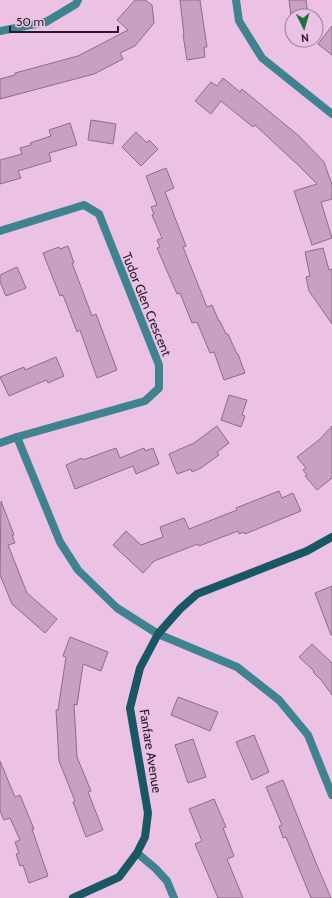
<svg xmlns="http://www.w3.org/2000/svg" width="332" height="898" viewBox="0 0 332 898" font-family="Cabin,sans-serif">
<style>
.building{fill:#c8a1c1;stroke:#8f6b89}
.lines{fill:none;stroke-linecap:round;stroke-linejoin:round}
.street{stroke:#3f8391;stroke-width:8}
.secondary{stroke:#185763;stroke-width:8}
.labels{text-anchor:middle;stroke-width:3;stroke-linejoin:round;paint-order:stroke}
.street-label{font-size:13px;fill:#281a26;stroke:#ebc2e3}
</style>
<rect width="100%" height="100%" fill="#ebc2e3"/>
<g class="building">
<path d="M135 0H145L152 5 154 23 135 46 120 53 123 59 94 74 0 99V79L15 75V73L78 56 128 30 117 20Z"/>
<path d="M180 0H200L207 47H204L205 57 187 60 183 35H184Z"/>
<path d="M289 0H306L308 16H291Z"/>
<path d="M332 26V55L318 44Z"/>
<path d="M223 78 240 92 242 89 271 113 299 136 324 162 332 185V199L321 202 332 238 312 245 294 191 317 184 298 165 255 125 253 127 221 101 211 114 195 101 211 82 217 86Z"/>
<path d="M91 120 116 124 113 144 88 140Z"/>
<path d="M70 123 77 145 49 153 51 161 18 171 21 178 0 184V160L22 154 20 148 31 145 30 143 51 136 49 130Z"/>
<path d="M136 132 147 143 149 140 158 149 141 166 122 147Z"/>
<path d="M166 168 174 188 165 192 186 246 183 247 207 307 212 305 219 321H220L226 334H228L237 354H238L245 373 224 380 214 352 210 353 197 322 192 323 180 293 177 294 157 248 160 247 157 240 162 238 152 215 154 214 151 207 157 205 146 176Z"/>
<path d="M68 246 74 263H72L92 316 96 314 117 370 97 378 80 330 77 332 63 295 60 296 43 253 59 247 60 249Z"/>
<path d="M323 248 329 270 332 269V324L309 291 306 277 310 276 305 252Z"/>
<path d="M17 267 26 288 6 296 0 282V275Z"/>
<path d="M56 357 64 376 48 383 47 380 39 383 9 396 0 377 24 367 25 370Z"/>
<path d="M229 395 247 400 242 415 245 416 241 427 221 420Z"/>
<path d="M217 426 229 443 217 452 219 455 201 468 192 472 191 469 177 474 169 454 194 443Z"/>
<path d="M332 426V478L317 490 305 476 307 475 303 470 306 468 297 457 319 440Z"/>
<path d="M116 448 120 458 144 448 145 451 153 448 159 464 136 474 133 466 75 489 66 465 82 458 83 460Z"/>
<path d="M279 491 282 498 293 493 301 511 245 534 244 532 239 534 238 531 199 546 198 544 154 561 143 573 113 545 126 531 141 545 163 537 160 527 184 518 189 529 237 510 236 508Z"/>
<path d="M1 501 14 535H12L15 543 8 545 27 593 57 619 45 633 12 604 0 575Z"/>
<path d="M332 586V635H331L315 593Z"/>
<path d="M70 637 108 652 101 671 83 664 77 705 74 704 77 757 91 791 88 792 103 830 86 837 73 802 75 801 59 761 56 710H58L66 657 63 656Z"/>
<path d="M312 644 332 663V695L322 681 313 672 314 671 299 657Z"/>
<path d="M178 697 218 712 210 731 171 715Z"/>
<path d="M254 735 269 772 252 780 236 742Z"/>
<path d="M193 739 206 777 188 783 175 745Z"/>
<path d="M0 761 15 797 20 795 34 829H32L48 876 29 883 23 865 20 866 16 854 19 853 15 842 20 840 10 818 4 820 0 811Z"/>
<path d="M283 780 316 863 331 898H311L286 837 283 838 279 826 282 825 266 787Z"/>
<path d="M214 799 226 827 223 828 234 856 227 859 243 898H218L195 844 202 841 189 809Z"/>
</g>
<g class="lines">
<g class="street">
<path d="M236 0 239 21 262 58 332 114"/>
<path d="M0 31 46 22 76 4 78 0"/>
<path d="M0 231 84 205 99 214 159 365V388L145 401 17 437 0 443"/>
<path d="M17 437 60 542 78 570 117 608 158 634 237 667 279 700 308 735 332 795"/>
<path d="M137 853 155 868 167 881 174 898"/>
</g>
<path class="secondary" d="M73 898 119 877 137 853 145 837 148 813 130 708 140 668 158 634 180 609 197 594 307 551 332 537"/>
</g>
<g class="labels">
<g class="street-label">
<text transform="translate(147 304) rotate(68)" y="5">Tudor Glen Crescent</text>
<text transform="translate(151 751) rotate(81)" y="5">Fanfare Avenue</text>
</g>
</g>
<g transform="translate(304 28) rotate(175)"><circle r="19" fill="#ebc2e3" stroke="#9d7f97"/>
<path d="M0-3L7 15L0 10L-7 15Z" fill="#21703f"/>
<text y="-6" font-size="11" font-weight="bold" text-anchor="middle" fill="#281a26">N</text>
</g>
<path d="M10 26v6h108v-6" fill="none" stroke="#281a26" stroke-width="2"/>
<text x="16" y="26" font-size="12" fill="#281a26" stroke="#ebc2e3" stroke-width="3" paint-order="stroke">50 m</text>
</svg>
